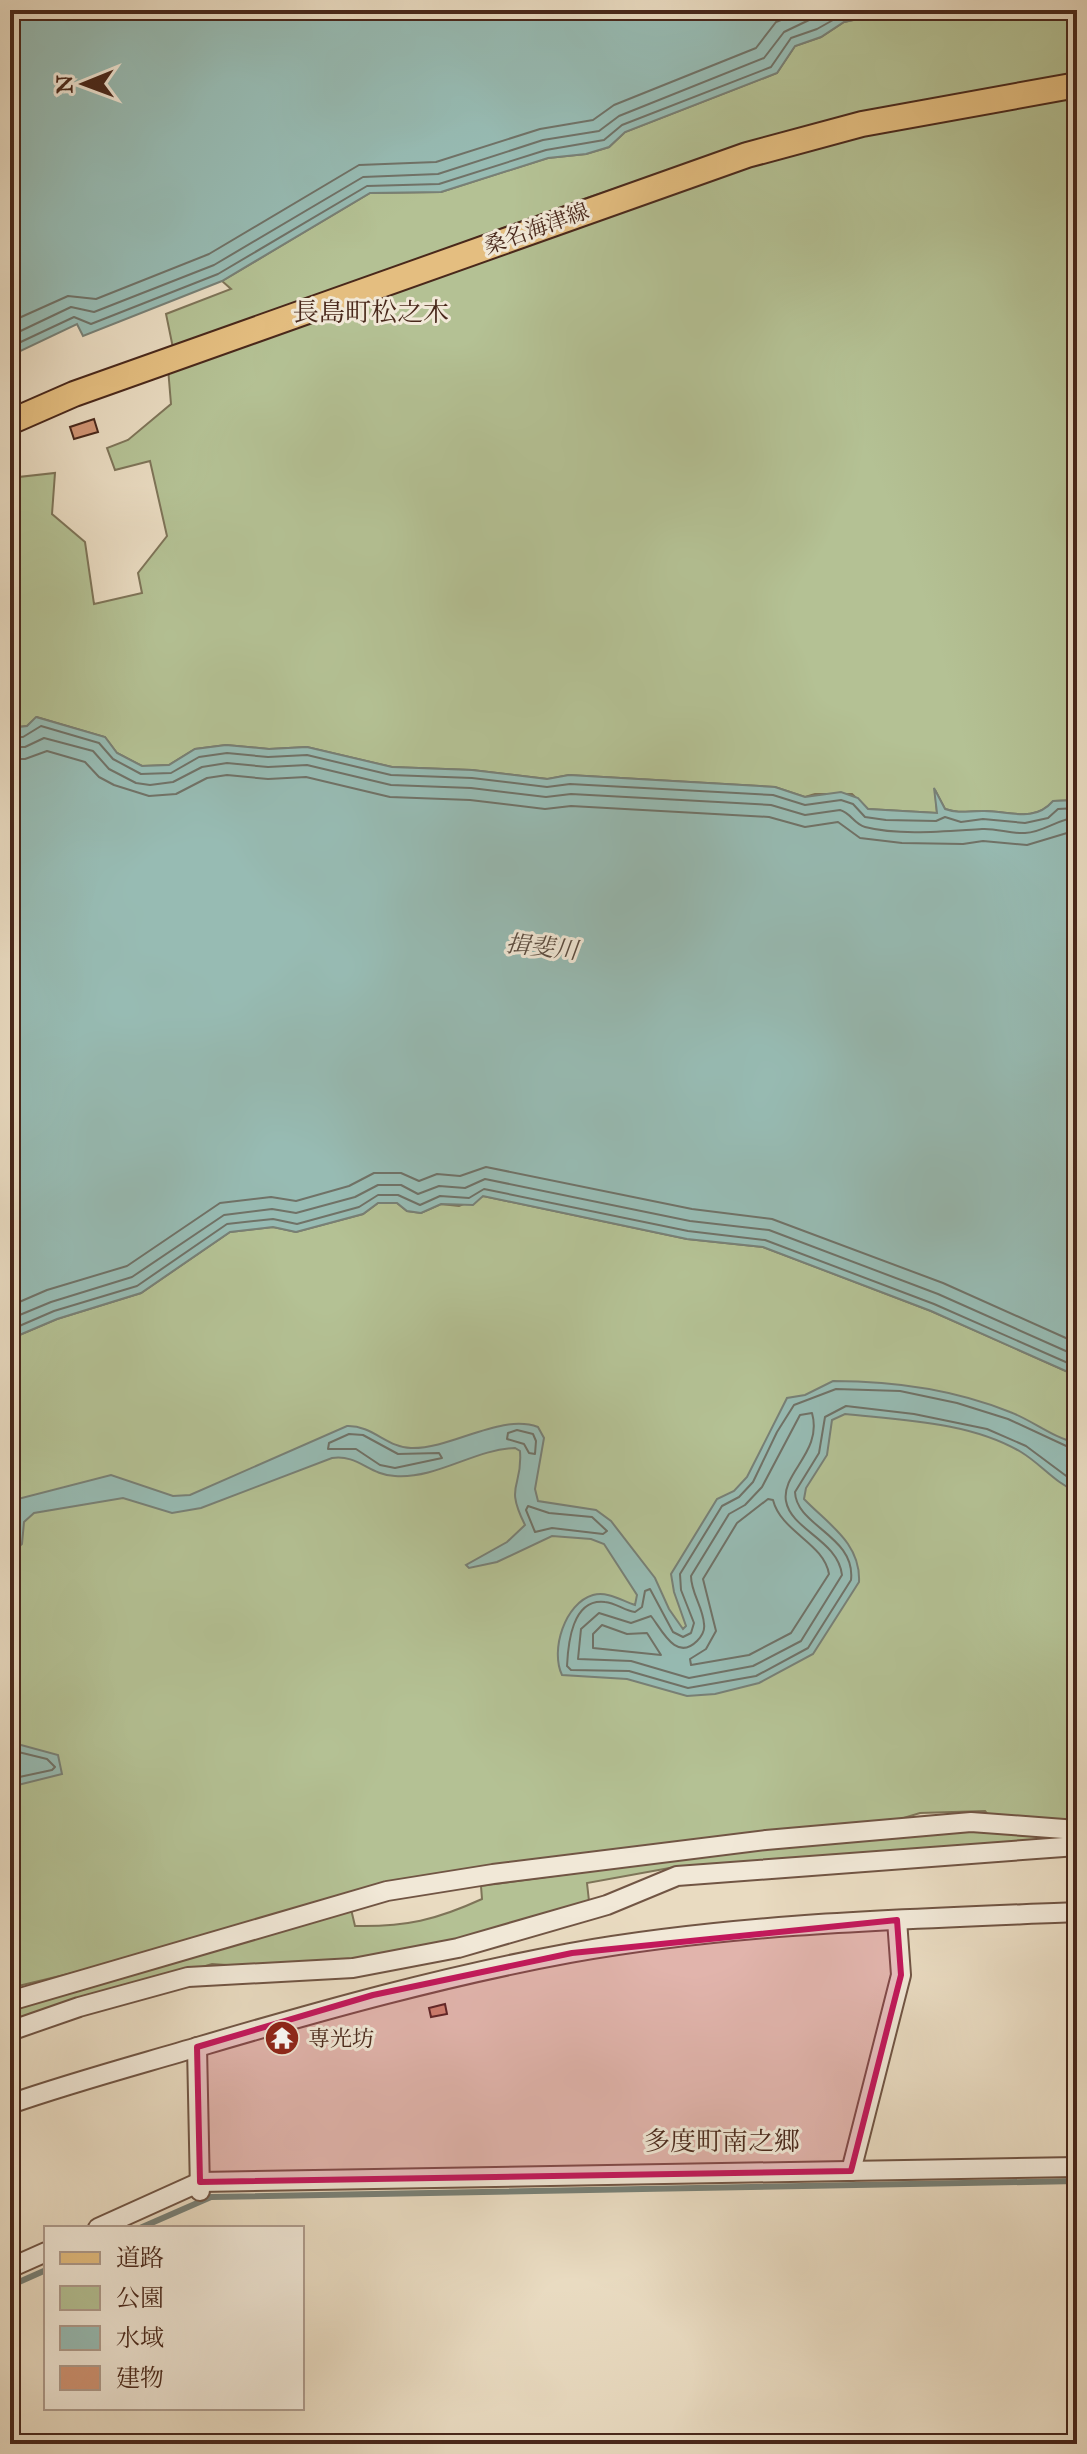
<svg xmlns="http://www.w3.org/2000/svg" width="1087" height="2454" viewBox="0 0 1087 2454" font-family="'IM FELL Great Primer','Noto Serif JP',serif">
<style>
.green{fill:#b4c194;stroke:#7e7458;stroke-width:2}
.water{fill:#97bbb3;stroke:#788076;stroke-width:2}
.lines{fill:none;stroke-linecap:round;stroke-linejoin:round}
.shore{stroke:#707267;stroke-width:2}
.stream{stroke:#788076;stroke-width:6}
.building{fill:#d09474;stroke:#49281b;stroke-width:2}
.minor-casing{stroke:#715544;stroke-width:22}
.major-casing{stroke:#49281b;stroke-width:28}
.minor{stroke:#f1e8d7;stroke-width:18}
.major{stroke:#e4be80;stroke-width:24}
.marked{fill:#c2185b;fill-opacity:0.2;stroke:#c2185b;stroke-width:6;stroke-linejoin:round}
.labels{text-anchor:middle;stroke-width:6;stroke-linejoin:round;paint-order:stroke}
.street-label{font-size:22px;fill:#49281b;stroke:#f1e8d7}
.poi-label{font-size:22px;fill:#49281b;stroke:#f1e8d7;text-anchor:start}
.water-label{font-size:24px;font-style:italic;fill:#5c4d41;stroke:#f1e8d7}
.quarter-label{font-size:26px;fill:#49281b;stroke:#f1e8d7}
</style>
<rect width="100%" height="100%" fill="#e9dbc1"/>
<filter id="stains"><feTurbulence type="fractalNoise" baseFrequency=".0025" numOctaves="4"/><feColorMatrix values="0 0 0 0 .2 0 0 0 0 .09 0 0 0 0 .02 0 0 0 .5 -.17"/></filter>
<radialGradient id="worn" r=".72"><stop offset=".6" stop-color="#630" stop-opacity="0"/><stop offset="1" stop-color="#630" stop-opacity=".3"/></radialGradient>
<g class="green">
<path d="M899 10H1077V76L745 145 578 201 173 348 166 314 231 289 222 281 370 193 441 192 548 158 586 154 609 147 625 132 777 73 795 46 821 37 844 22Z"/>
<path d="M1077 97V800L1054 801C1033 824 1008 810 982 811 967 811 960 814 945 809L935 790 937 813 868 809 852 794H815L805 797 775 787 569 775 548 779 472 770 392 767 307 747 269 749 226 745 195 749 169 765 142 766 117 753 105 737 37 717 27 726 10 728V478L55 473 52 514 85 542 94 604 142 593 138 573 167 536 150 461 115 470 107 448 128 440 171 404 168 368 755 162 866 135Z"/>
<path d="M483 1196 687 1239 763 1247 931 1311 1077 1376V1824L991 1818 985 1811 920 1813 897 1820 546 1859 10 1988V1339L57 1319 141 1293 230 1232 273 1227 296 1232 363 1214 378 1203H397L407 1211 421 1213 441 1204 459 1206Z"/>
<path d="M971 1829 1077 1839 675 1867 587 1883 589 1901C471 1943 338 1975 212 1964L10 2025V2006L351 1909 355 1926C406 1927 436 1920 482 1899L481 1886 760 1848Z"/>
</g>
<g class="water">
<path d="M10 10H899L844 22 821 37 795 46 777 73 625 132 609 147 586 154 548 158 441 192 370 193 222 281 83 336 77 324 10 356Z"/>
<path d="M36 717 105 737 117 753 142 766 169 765 195 749 226 745 269 749 307 747 392 767 472 770 547 779 569 775 775 787 805 797 841 792 858 798 868 809 937 813 934 788 945 809C960 814 967 811 982 811 1008 810 1033 824 1053 801L1077 800V1376L931 1311 763 1247 687 1239 483 1196 473 1205 441 1204 421 1213 407 1211 397 1203H378L363 1214 296 1232 273 1227 230 1232 141 1293 57 1319 10 1339V728L27 726Z"/>
<path d="M833 1381C894 1381 953 1389 1010 1412 1032 1420 1053 1438 1077 1443V1492C1055 1483 1041 1464 1021 1452 971 1422 902 1420 845 1414L832 1420 827 1455 806 1488 804 1499C828 1524 861 1543 859 1582L813 1654 759 1683 715 1694 687 1696 627 1679 562 1675C550 1650 565 1603 593 1595 608 1591 622 1601 635 1605L637 1595 604 1544 591 1539 552 1536 497 1562 469 1568 466 1565 507 1542 525 1525C504 1483 523 1489 520 1451L515 1448C475 1449 437 1479 395 1476 369 1475 358 1454 332 1458L201 1508 172 1513 123 1498 34 1513 24 1522 22 1544 10 1554V1501L111 1475 173 1496 190 1495 347 1426C372 1425 388 1448 411 1448 452 1449 501 1413 538 1427L544 1438 535 1489 538 1501 596 1510 611 1521 655 1578 669 1609 683 1629 686 1626 674 1592 671 1574 717 1499 734 1491 747 1477 787 1398 805 1395Z"/>
<path d="M10 1742 58 1755 62 1774 10 1787Z"/>
</g>
<g class="lines">
<g class="shore">
<path d="M10 322 68 296 96 299 209 254 359 165 436 162 540 129 593 120 614 105 756 48 776 22 806 10"/>
<path d="M10 336 71 307 94 312 214 265 363 177 438 174 543 140 599 131 619 116 764 58 784 32 830 10"/>
<path d="M10 347 74 317 91 324 218 274 367 186 439 184 546 150 604 140 622 125 771 67 791 38 817 29 842 15 870 10"/>
<path d="M10 737H23L41 726 99 743 113 759 141 774 171 773 199 757 227 753 268 757 307 755 391 775 472 778 547 787 570 784 773 795 805 805 841 800 853 804 865 817 886 820 936 821 945 817 961 822 983 819 1025 823 1048 818 1058 809 1077 808"/>
<path d="M10 747H25L44 738 93 751 109 769 136 783 150 785 173 782 202 767 227 763 268 767 307 765 391 785 471 788 546 797 571 794 771 805 805 815 840 810C851 813 854 824 865 827 900 836 947 831 982 829 996 828 1011 834 1025 833 1045 832 1058 818 1077 818"/>
<path d="M10 759H25L47 751 85 762 99 777 114 785 149 796 176 794 207 778 227 775 268 779 306 777 390 797 470 800 545 809 571 806 769 817 805 827 838 822 860 838 902 843 963 844 983 841 1027 845 1077 830"/>
<path d="M10 1306 47 1290 127 1266 220 1203 271 1197 296 1201 349 1186 374 1173H401L419 1181 437 1174 460 1176 486 1167 692 1209 772 1219 943 1283 1077 1343"/>
<path d="M10 1319 51 1302 132 1277 224 1215 272 1209 296 1213 355 1197 378 1185H401L418 1194 439 1186 465 1188 485 1179 690 1221 769 1230 938 1294 1077 1356"/>
<path d="M10 1330 54 1311 137 1286 227 1224 273 1219 297 1224 359 1207 378 1195H398L420 1205 440 1196 469 1198 484 1189 688 1231 765 1240 934 1304 1077 1367"/>
<path d="M812 1413C823 1452 781 1473 786 1501 791 1530 838 1540 842 1575L801 1641 753 1666 689 1678 631 1661 578 1659 581 1629 599 1613 631 1623 651 1616C662 1630 676 1662 697 1641 702 1636 705 1630 704 1624 703 1607 691 1593 691 1576L729 1514 745 1505 762 1487 800 1415Z"/>
<path d="M517 1430 533 1434 536 1441 535 1454 529 1453 524 1444 507 1439 508 1433Z"/>
<path d="M349 1434 363 1435 398 1454 439 1453 442 1458 395 1468 380 1465 356 1449H328L329 1443Z"/>
<path d="M1077 1451 1008 1419 957 1403 900 1391 836 1389 794 1405 777 1432 753 1482 739 1497 722 1506 680 1574 681 1590 694 1623 691 1633 683 1637 673 1632 650 1589 645 1591 642 1607 635 1612C625 1611 616 1603 605 1602 572 1598 568 1644 567 1666L571 1670 629 1671 688 1688 756 1676 808 1648 851 1580C856 1536 796 1526 795 1492L819 1453 825 1417 846 1406 914 1414 987 1429 1026 1446 1077 1484"/>
<path d="M768 1499 773 1500C781 1532 824 1543 829 1574L791 1633 749 1655 691 1665 690 1659 706 1649 716 1631 703 1579 737 1523Z"/>
<path d="M528 1506 549 1513 592 1517 607 1531 603 1534 552 1528 535 1532 526 1510Z"/>
<path d="M602 1625 627 1634 647 1633 661 1655 593 1648V1634Z"/>
<path d="M10 1750 47 1759 55 1767 52 1770 10 1779"/>
</g>
<g class="stream">
<path d="M140 2228 211 2197 1077 2181"/>
<path d="M10 2286 46 2270"/>
</g>
</g>
<g class="building">
<path d="M94 419 98 432 74 439 70 427Z"/>
<path d="M445 2004 447 2014 431 2017 429 2008Z"/>
</g>
<g class="lines">
<g class="minor-casing">
<g id="minor">
<path d="M10 2001 387 1891 493 1874 766 1840 971 1822 1077 1830"/>
<path d="M10 2031 79 2007 188 1977 353 1968 458 1948 607 1905 677 1876 1077 1846"/>
<path d="M197 2047 200 2191"/>
<path d="M10 2104C73 2082 137 2065 201 2046 323 2010 445 1976 570 1953 737 1923 909 1919 1077 1912"/>
<path d="M851 2171 901 1975 897 1920"/>
<path d="M98 2228 200 2182 1077 2167"/>
<path d="M10 2268 46 2252"/>
</g>
</g>
<g class="major-casing">
<path id="major" d="M10 422 74 394 747 155 862 124 1077 85"/>
</g>
<use href="#minor" class="minor"/>
<use href="#major" class="major"/>
</g>
<path class="marked" d="M897 1920 901 1975 851 2171 200 2182 197 2047 373 1995 572 1953Z"/>
<defs>
<g id="temple-disc" transform="scale(1.8)"><circle r="9.5" fill="#8f2418" stroke="#f1e8d7"/><path d="M0-6L5-2H3V0L6.5 2.5H4V6H1.5V3h-3V6H-4V2.5H-6.5L-3 0V-2H-5Z" fill="#fff"/></g>
</defs>
<g fill-rule="evenodd">
<use href="#temple-disc" x="282" y="2038"/>
</g>
<g class="labels">
<g class="street-label">
<text transform="translate(536 228) rotate(-20)" y="8">桑名海津線</text>
</g>
<g class="poi-label">
<text x="308" y="2046">専光坊</text>
</g>
<g class="water-label">
<text transform="translate(542 947) rotate(6)" y="8">揖斐川</text>
</g>
<g class="quarter-label">
<text x="371" y="321">長島町松之木</text>
<text x="722" y="2150">多度町南之郷</text>
</g>
</g>
<rect width="1087" height="2454" fill="none" stroke="#e9dbc1" stroke-width="40"/>
<rect x="12" y="12" width="1063" height="2430" fill="none" stroke="#49281b" stroke-width="4"/>
<rect x="20" y="20" width="1047" height="2414" fill="none" stroke="#49281b" stroke-width="2"/>
<rect x="44" y="2226" width="260" height="184" fill="#f1e8d7" stroke="#ae9b8c" stroke-width="2"/>
<rect x="60" y="2252" width="40" height="12" fill="#e4be80" stroke="#ae9b8c" stroke-width="2"/>
<text x="116" y="2266" font-size="24" fill="#49281b">道路</text>
<rect x="60" y="2286" width="40" height="24" fill="#b4c194" stroke="#ae9b8c" stroke-width="2"/>
<text x="116" y="2306" font-size="24" fill="#49281b">公園</text>
<rect x="60" y="2326" width="40" height="24" fill="#97bbb3" stroke="#ae9b8c" stroke-width="2"/>
<text x="116" y="2346" font-size="24" fill="#49281b">水域</text>
<rect x="60" y="2366" width="40" height="24" fill="#d09474" stroke="#ae9b8c" stroke-width="2"/>
<text x="116" y="2386" font-size="24" fill="#49281b">建物</text>
<g transform="translate(84 84) rotate(269)" stroke="#f1e8d7" stroke-width="6" paint-order="stroke">
<path d="M0-6L14 30L0 20L-14 30Z" fill="#49281b"/>
<text y="-12" font-size="22" font-weight="bold" text-anchor="middle" fill="#49281b">N</text>
</g>
<rect width="100%" height="100%" filter="url(#stains)"/>
<rect width="100%" height="100%" fill="url(#worn)"/>
</svg>
